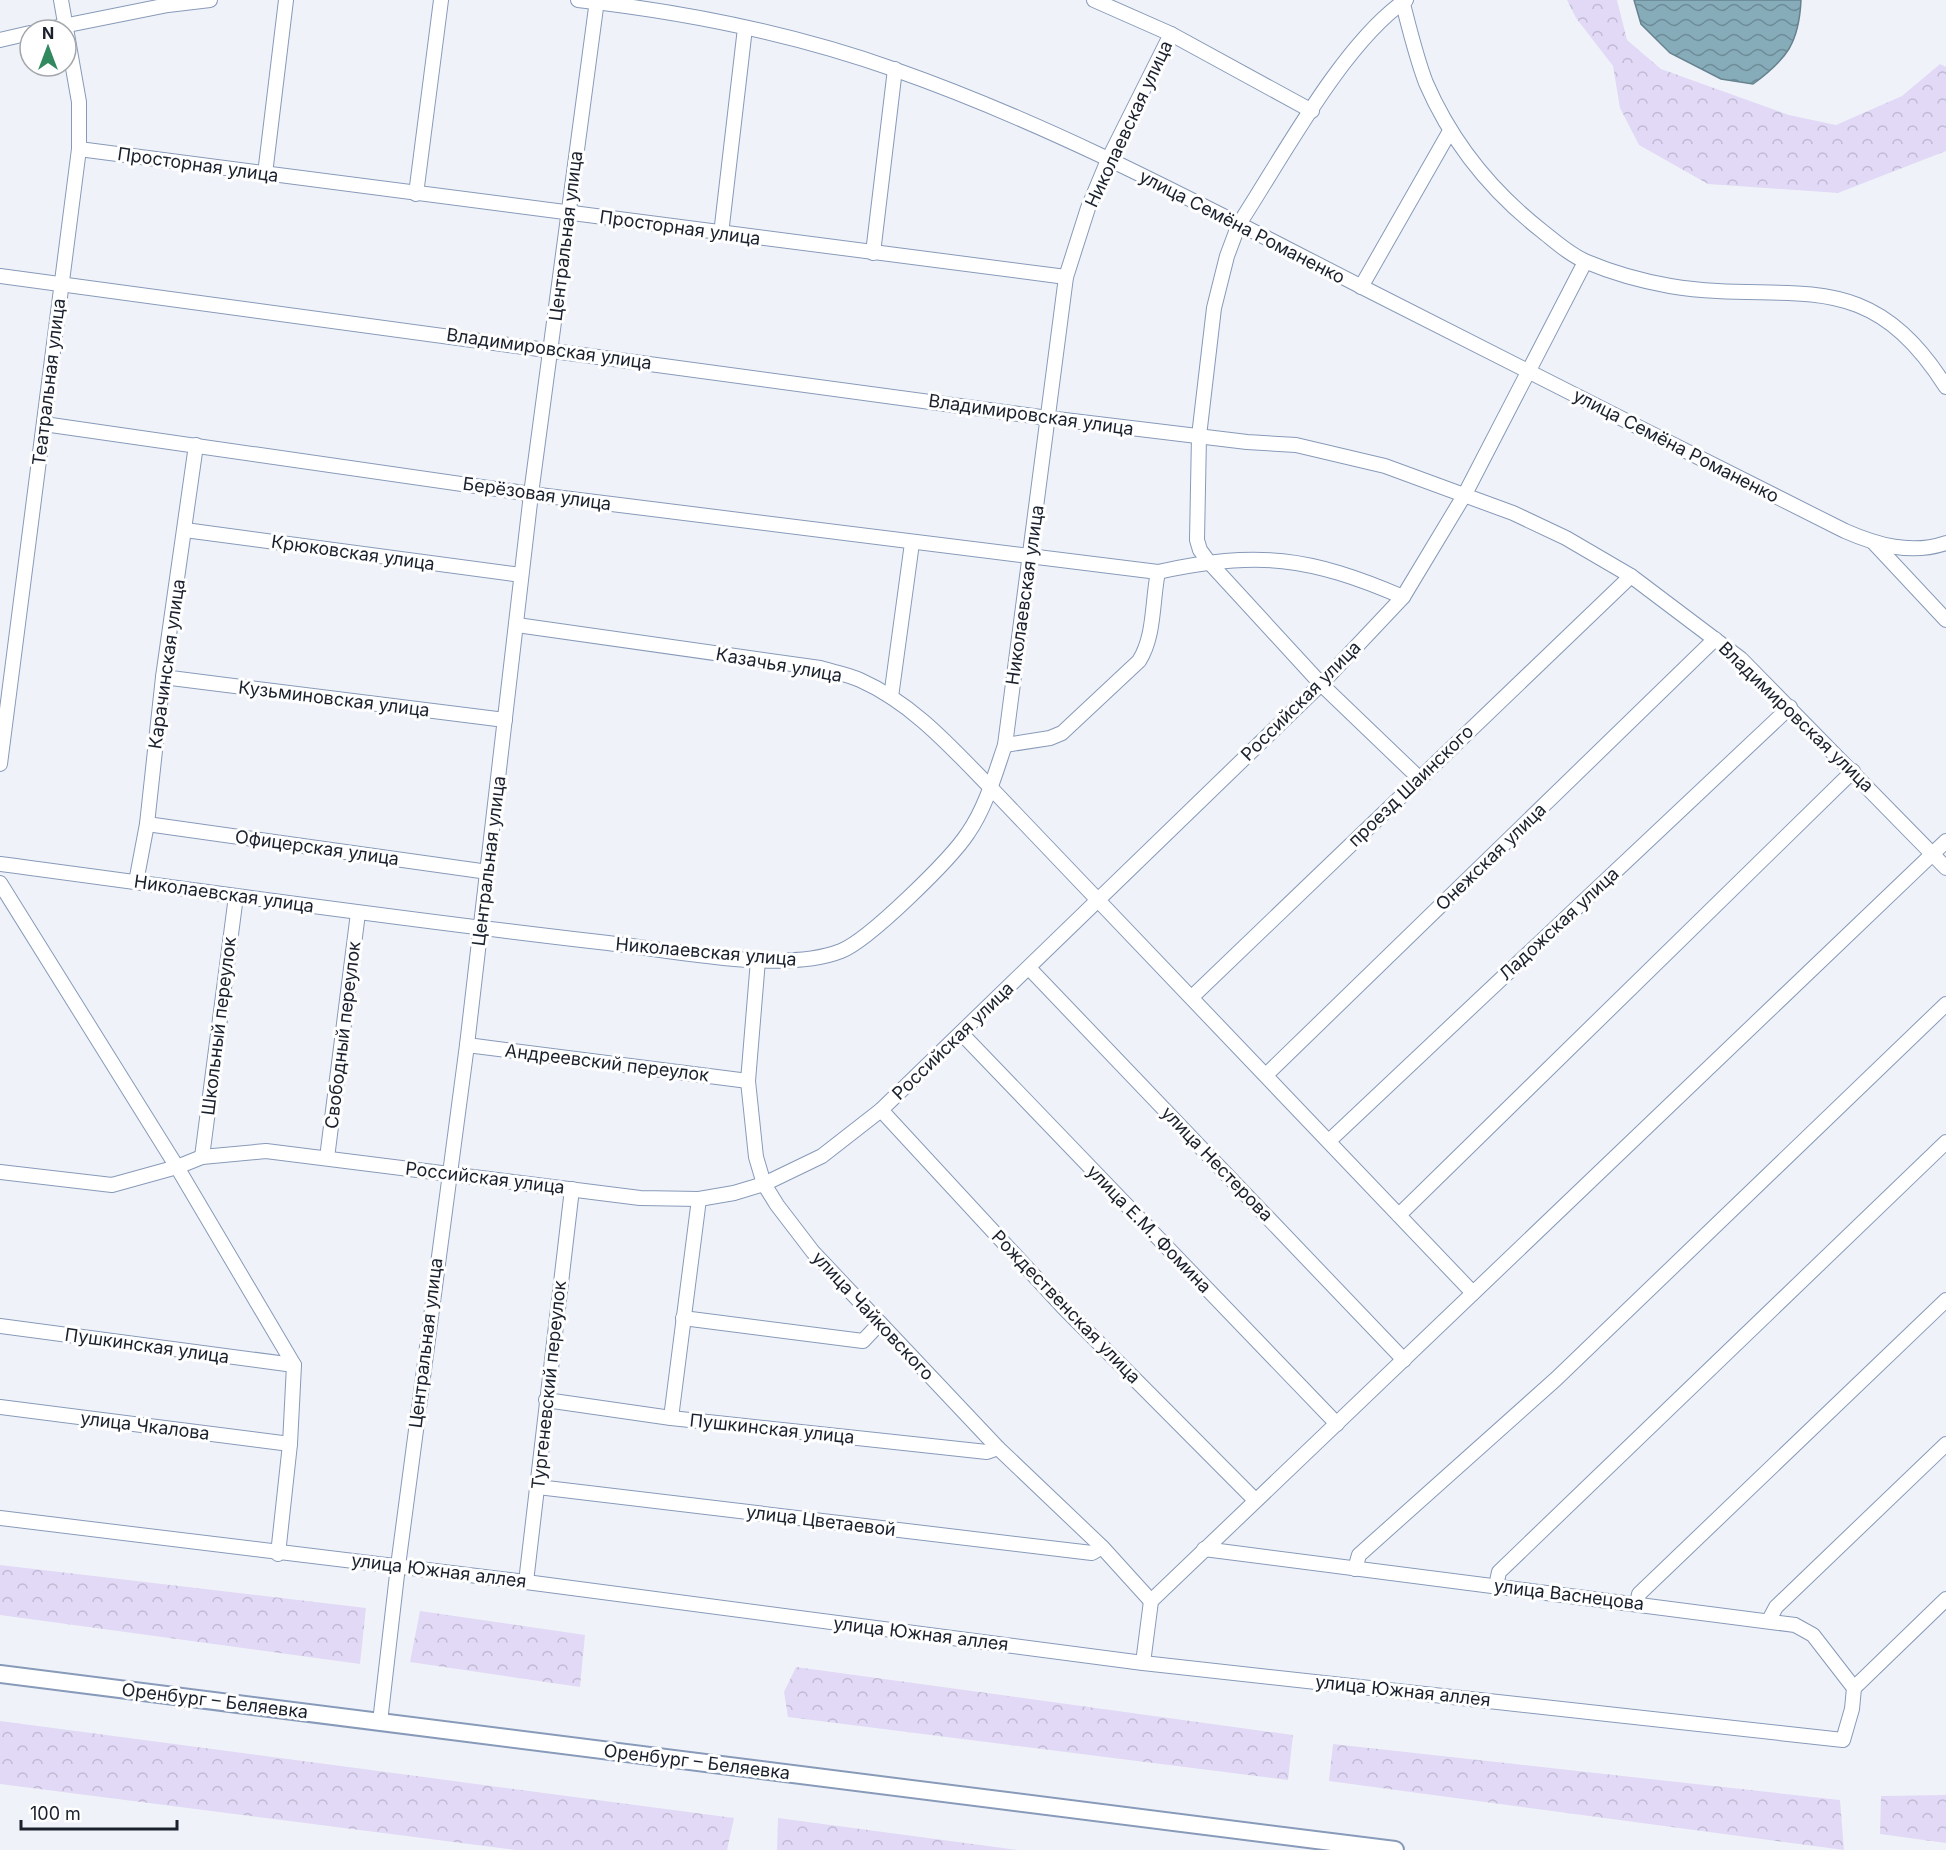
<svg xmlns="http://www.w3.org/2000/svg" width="1946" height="1850" viewBox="0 0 1946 1850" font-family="Inter,sans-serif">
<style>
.forest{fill:url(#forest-crowns)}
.water{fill:url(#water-waves);stroke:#66828f;stroke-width:1.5}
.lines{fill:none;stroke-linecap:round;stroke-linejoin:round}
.minor-casing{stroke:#889ab9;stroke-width:16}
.major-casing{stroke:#889ab9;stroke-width:20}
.minor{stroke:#fff;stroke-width:14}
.major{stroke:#fff;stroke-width:16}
.labels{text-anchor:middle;stroke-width:6;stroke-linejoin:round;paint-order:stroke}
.street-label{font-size:18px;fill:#1a212d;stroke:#fff}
</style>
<defs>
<pattern id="forest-crowns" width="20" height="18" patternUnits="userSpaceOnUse" patternTransform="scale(1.5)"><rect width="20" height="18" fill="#e2d9f6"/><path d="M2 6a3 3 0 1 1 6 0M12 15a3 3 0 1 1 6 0" fill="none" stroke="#c1bad3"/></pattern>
<pattern id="water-waves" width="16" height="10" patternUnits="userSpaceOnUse" patternTransform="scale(1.5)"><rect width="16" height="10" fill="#86acb9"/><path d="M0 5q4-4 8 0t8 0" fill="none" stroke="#6d8c97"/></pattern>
</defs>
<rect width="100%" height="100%" fill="#eff3f9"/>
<g class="forest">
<path d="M1567 0H1617L1627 40 1661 69 1789 115 1836 125 1902 96 1940 64 1946 67V151L1838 193 1708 184 1639 145 1620 108 1613 66 1576 18Z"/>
<path d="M0 1565 366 1608 360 1664 0 1615Z"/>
<path d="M420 1611 585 1635 580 1687 410 1662Z"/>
<path d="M796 1667 1293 1735 1288 1780 788 1717 784 1692Z"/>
<path d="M0 1721 734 1818 727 1850H516L0 1784Z"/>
<path d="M1333 1744 1840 1800 1844 1850 1329 1781Z"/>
<path d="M1946 1795V1843L1880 1834 1881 1796Z"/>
<path d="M778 1818 1018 1850H777Z"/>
</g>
<path class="water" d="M1634 0H1801C1799 43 1787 59 1753 84L1721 79 1670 53 1641 24Z"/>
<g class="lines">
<g class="minor-casing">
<g id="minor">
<path d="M578 0C685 12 795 34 896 70 1058 127 1209 209 1362 287 1522 369 1684 450 1845 531 1877 545 1911 555 1946 543"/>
<path d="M1094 0 1171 34 1312 111"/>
<path d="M1402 0C1409 27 1416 57 1426 83 1452 143 1491 191 1542 231 1556 242 1570 255 1587 262 1613 273 1642 281 1670 286 1791 306 1865 259 1946 387"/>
<path d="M1406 0C1343 43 1282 158 1239 224L1227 256 1214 308 1199 436 1197 540 1200 550 1208 561 1321 684 1419 778"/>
<path d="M43 30 168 5 210 0"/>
<path d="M0 40 30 33"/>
<path d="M79 149 1066 277"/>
<path d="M265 174 286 0"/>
<path d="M416 194 441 0"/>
<path d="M721 234 745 28"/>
<path d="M873 253 895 69"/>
<path d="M0 276 1048 418 1247 442 1296 445 1385 466 1513 513 1566 538 1631 576 1741 659 1946 868"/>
<path d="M1361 287 1450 131"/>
<path d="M44 424 531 494 1158 572C1257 550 1310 557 1403 597"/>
<path d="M185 530 521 575"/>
<path d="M1874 543 1946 620"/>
<path d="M517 625 820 668C833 672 847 674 860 680 912 703 951 747 990 787L1473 1293"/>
<path d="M163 677 505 720"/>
<path d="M891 697 912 543"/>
<path d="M1005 745 1050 738 1062 733 1139 661C1155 636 1152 601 1158 572"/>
<path d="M0 764 79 149V102L61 0"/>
<path d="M147 824 488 872"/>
<path d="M0 864C203 891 405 920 608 943 672 950 783 974 841 951 869 940 951 859 968 833 986 807 995 774 1005 745L1066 277 1088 208 1108 160 1171 34"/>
<path d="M136 882 147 824 163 677 196 445"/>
<path d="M0 883 177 1167 294 1365 290 1444 278 1554"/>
<path d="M758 960 748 1081 756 1157 764 1184 777 1205 813 1252 880 1323 998 1448 1102 1547 1151 1601"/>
<path d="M1029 968 1404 1360"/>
<path d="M1192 997 1631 576"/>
<path d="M961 1033 1337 1424"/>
<path d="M467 1045 748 1081"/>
<path d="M1266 1075 1715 639"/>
<path d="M881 1110 1064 1308 1255 1500"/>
<path d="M1329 1141 1790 707"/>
<path d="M202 1157 236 896"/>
<path d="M327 1158 358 913"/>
<path d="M0 1172 112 1185 177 1167 202 1157 266 1151 640 1198 699 1199 734 1193 764 1184 822 1156 881 1110 1321 684 1403 597 1465 494 1585 262"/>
<path d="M1399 1215 1853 771"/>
<path d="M683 1318 863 1341 880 1323"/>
<path d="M0 1326 294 1365"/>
<path d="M546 1400 671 1418 987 1452 998 1448"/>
<path d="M0 1407 290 1444"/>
<path d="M671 1418 699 1199"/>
<path d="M538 1487 1092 1553 1102 1547"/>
<path d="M0 1518 526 1582 1143 1663 1843 1740 1852 1709 1854 1688 1813 1635 1795 1625 1204 1549"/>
<path d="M1355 1569 1359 1555 1556 1379 1946 1004"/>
<path d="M526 1582 572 1189"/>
<path d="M1496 1586 1499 1572 1946 1142"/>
<path d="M1637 1604 1639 1594 1946 1300"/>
<path d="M1769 1620 1776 1607 1946 1444"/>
<path d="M1143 1663 1151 1601 1946 841"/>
<path d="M1854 1688 1946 1599"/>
<path d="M380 1722 398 1566 467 1045 531 494 597 0"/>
</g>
</g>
<g class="major-casing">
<path id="major" d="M0 1674 1395 1850"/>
</g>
<use href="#minor" class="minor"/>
<use href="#major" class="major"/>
</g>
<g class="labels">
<g class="street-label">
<text transform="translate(1129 124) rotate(-65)" y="6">Николаевская улица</text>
<text transform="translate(198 165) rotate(8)" y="6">Просторная улица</text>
<text transform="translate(1242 227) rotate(27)" y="6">улица Семёна Романенко</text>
<text transform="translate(680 228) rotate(8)" y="6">Просторная улица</text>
<text transform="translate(566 236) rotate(-83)" y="6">Центральная улица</text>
<text transform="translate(549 349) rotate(8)" y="6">Владимировская улица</text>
<text transform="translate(49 382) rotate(-83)" y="6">Театральная улица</text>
<text transform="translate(1031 415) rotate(8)" y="6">Владимировская улица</text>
<text transform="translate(1676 446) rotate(27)" y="6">улица Семёна Романенко</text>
<text transform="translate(537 494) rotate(8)" y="6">Берёзовая улица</text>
<text transform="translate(353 553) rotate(8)" y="6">Крюковская улица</text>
<text transform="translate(1025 595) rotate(-82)" y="6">Николаевская улица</text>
<text transform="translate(167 664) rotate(-82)" y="6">Карачинская улица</text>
<text transform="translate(779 665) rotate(10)" y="6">Казачья улица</text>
<text transform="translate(334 699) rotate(7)" y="6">Кузьминовская улица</text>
<text transform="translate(1301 701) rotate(-45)" y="6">Российская улица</text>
<text transform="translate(1796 717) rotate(44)" y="6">Владимировская улица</text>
<text transform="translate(1411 786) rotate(-44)" y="6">проезд Шаинского</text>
<text transform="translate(317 848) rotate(8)" y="6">Офицерская улица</text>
<text transform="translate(1491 857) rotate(-44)" y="6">Онежская улица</text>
<text transform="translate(489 861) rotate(-83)" y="6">Центральная улица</text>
<text transform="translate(224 894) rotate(8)" y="6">Николаевская улица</text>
<text transform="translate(1559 924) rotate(-43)" y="6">Ладожская улица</text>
<text transform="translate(706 952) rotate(5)" y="6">Николаевская улица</text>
<text transform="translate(219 1026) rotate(-83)" y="6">Школьный переулок</text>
<text transform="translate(343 1035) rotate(-83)" y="6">Свободный переулок</text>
<text transform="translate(953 1041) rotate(-44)" y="6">Российская улица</text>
<text transform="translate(607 1063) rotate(7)" y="6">Андреевский переулок</text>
<text transform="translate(1217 1164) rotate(46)" y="6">улица Нестерова</text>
<text transform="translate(485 1178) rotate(7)" y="6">Российская улица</text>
<text transform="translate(1149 1229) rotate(46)" y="6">улица Е.М. Фомина</text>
<text transform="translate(1066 1307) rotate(46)" y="6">Рождественская улица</text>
<text transform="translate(873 1316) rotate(47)" y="6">улица Чайковского</text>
<text transform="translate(426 1343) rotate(-83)" y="6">Центральная улица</text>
<text transform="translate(147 1346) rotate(8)" y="6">Пушкинская улица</text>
<text transform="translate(549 1385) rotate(-84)" y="6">Тургеневский переулок</text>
<text transform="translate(145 1426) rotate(7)" y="6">улица Чкалова</text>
<text transform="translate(772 1429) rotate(6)" y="6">Пушкинская улица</text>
<text transform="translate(821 1521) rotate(7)" y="6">улица Цветаевой</text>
<text transform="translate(439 1571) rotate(7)" y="6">улица Южная аллея</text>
<text transform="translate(1569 1595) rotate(7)" y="6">улица Васнецова</text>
<text transform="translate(921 1634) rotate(7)" y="6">улица Южная аллея</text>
<text transform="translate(1403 1691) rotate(6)" y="6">улица Южная аллея</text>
<text transform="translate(215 1701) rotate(7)" y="6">Оренбург – Беляевка</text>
<text transform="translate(697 1762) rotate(7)" y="6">Оренбург – Беляевка</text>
</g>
</g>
<g transform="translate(48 48)"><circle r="28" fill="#ffffff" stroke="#a3a6ab" stroke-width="1.5"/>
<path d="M0-4.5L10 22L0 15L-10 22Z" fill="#318a5f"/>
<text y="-9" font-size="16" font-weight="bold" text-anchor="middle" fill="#1a212d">N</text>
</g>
<path d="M21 1820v9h156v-9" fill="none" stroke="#1a212d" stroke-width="3"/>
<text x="30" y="1820" font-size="18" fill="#1a212d" stroke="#ffffff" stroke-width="4.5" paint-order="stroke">100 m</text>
</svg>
